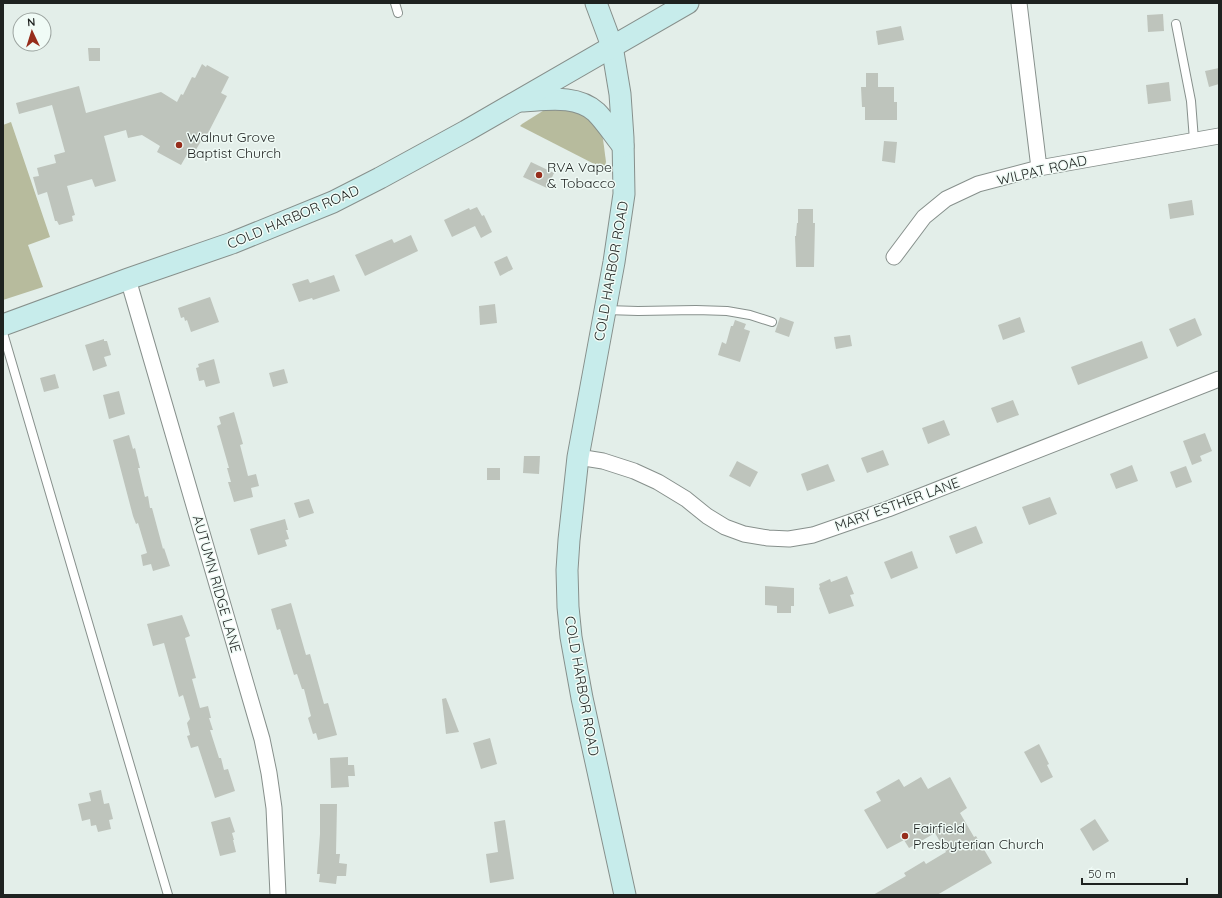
<svg xmlns="http://www.w3.org/2000/svg" width="1222" height="898" viewBox="0 0 1222 898" font-family="Quicksand,sans-serif">
<style>
.green{fill:#b7bb9d}
.building{fill:#bec4bc}
.lines{fill:none;stroke-linecap:round;stroke-linejoin:round}
.service-casing{stroke:#87908c;stroke-width:10}
.minor-casing{stroke:#87908c;stroke-width:17}
.secondary-casing{stroke:#87908c;stroke-width:23}
.service{stroke:#fff;stroke-width:8}
.minor{stroke:#fff;stroke-width:15}
.secondary{stroke:#c7eceb;stroke-width:21}
.poi-dot{fill:#962d1b;stroke:#f0fbf6;stroke-width:1.5}
.labels{text-anchor:middle;stroke-width:3;stroke-linejoin:round;paint-order:stroke}
.poi-label{font-size:14px;fill:#1e2220;stroke:#f0fbf6;text-anchor:start}
.street-label{font-size:14px;fill:#1e2220;stroke:#f0fbf6}
</style>
<rect width="100%" height="100%" fill="#e3eee9"/>
<g class="green">
<path d="M546 109 578 110 599 127 603 139 606 162 604 169 520 126 522 124Z"/>
<path d="M11 122 50 237 28 245 43 287 3 300V125Z"/>
</g>
<g class="building">
<path d="M1163 14 1164 31 1148 32 1147 15Z"/>
<path d="M901 26 904 40 878 45 876 31Z"/>
<path d="M88 48H100V61H89Z"/>
<path d="M202 64 206 67 207 65 229 77 221 93 227 96 206 137 204 136 194 153 189 151 181 165 157 152 160 146 142 135 128 138 126 130 104 136 116 181 95 187 92 179 67 186 75 215 72 216 73 221 59 225 57 221H55L47 192 38 195 33 177 39 176 37 168 56 163 54 155 65 152 52 105 19 114 16 103 79 86 86 113 161 92 177 102 181 94 183 95 192 77 195 78Z"/>
<path d="M1219 68V84L1209 87 1205 71Z"/>
<path d="M866 73H878V87H894V102H897V120H865V107H862L861 87H866Z"/>
<path d="M1169 82 1171 101 1148 104 1146 85Z"/>
<path d="M884 141 897 142 895 163 882 161Z"/>
<path d="M531 162 554 173 547 188 523 177Z"/>
<path d="M1192 200 1194 215 1170 219 1168 204Z"/>
<path d="M477 207 482 216 484 215 492 232 481 238 475 226 452 237 444 220 469 208 470 210Z"/>
<path d="M798 209H813V223H815L814 267H796L795 236H796L797 223H798Z"/>
<path d="M411 235 418 251 365 276 355 255 392 239 394 243Z"/>
<path d="M507 256 513 269 500 276 494 262Z"/>
<path d="M334 275 340 291 313 300 312 298 299 302 292 284 308 279 310 283Z"/>
<path d="M210 297 219 322 191 332 187 320 185 321 184 317 181 318 178 308Z"/>
<path d="M495 304 497 323 480 325 479 306Z"/>
<path d="M780 317 794 322 789 337 775 332Z"/>
<path d="M1020 317 1025 332 1003 340 998 325Z"/>
<path d="M1195 318 1202 335 1177 347 1169 329Z"/>
<path d="M735 320 746 324 744 329 750 331 740 362 718 355 722 342 726 344 731 326H733Z"/>
<path d="M850 335 852 346 836 349 834 337Z"/>
<path d="M104 339V341H107L111 355 104 357 107 366 93 371 85 345Z"/>
<path d="M1142 341 1148 358 1078 385 1071 367Z"/>
<path d="M214 359 220 383 206 387 204 380 199 381 196 368 199 367 198 364Z"/>
<path d="M284 369 288 383 273 387 269 373Z"/>
<path d="M55 374 59 388 44 392 40 378Z"/>
<path d="M119 391 125 414 109 419 103 395Z"/>
<path d="M1013 400 1019 415 997 423 991 408Z"/>
<path d="M234 412 243 444 240 445 248 476 256 474 259 486 251 488 253 497 234 502 228 482H231L227 468H229L217 426 221 424 219 417Z"/>
<path d="M944 420 950 435 928 444 922 428Z"/>
<path d="M1205 433 1212 451 1200 456 1202 461 1192 465 1183 441Z"/>
<path d="M129 435 133 449 135 448 140 468H138L145 497 148 496 150 508H152L163 549 164 548 170 566 153 571 151 564 143 566 141 555 147 553 138 523 136 524 133 516 113 440Z"/>
<path d="M883 450 889 465 867 473 861 458Z"/>
<path d="M524 456H540L539 474 523 473Z"/>
<path d="M737 461 758 472 750 487 729 476Z"/>
<path d="M828 464 835 481 807 491 801 474Z"/>
<path d="M1132 465 1138 481 1116 489 1110 474Z"/>
<path d="M1186 466 1192 482 1176 488 1170 472Z"/>
<rect x="487" y="468" width="13" height="12"/>
<path d="M1050 497 1057 514 1029 525 1022 507Z"/>
<path d="M309 499 314 513 299 518 294 503Z"/>
<path d="M285 519 288 530H286L289 539 285 540 287 546 258 555 250 529Z"/>
<path d="M976 526 983 543 956 554 949 536Z"/>
<path d="M912 551 918 568 891 579 884 562Z"/>
<path d="M847 576 854 594 850 595 854 606 829 614 819 588 820 587 819 584 830 579 831 582Z"/>
<path d="M765 586 794 588V606H791V613H777V606L765 605Z"/>
<path d="M291 603 306 655 310 654 324 704 328 703 337 735 318 740 316 733 313 734 308 718 311 716 304 689H302L297 674 294 675 280 629 277 630 271 609Z"/>
<path d="M182 615 190 636 185 638 196 678 192 679 200 708 208 706 211 718H209L213 730H210L219 758H221L224 770 228 769 235 791 215 798 198 746 191 748 187 736 190 735 187 723 190 719 183 695 179 697 164 643 153 646 147 624Z"/>
<path d="M446 698 459 732 446 734 442 699Z"/>
<path d="M490 738 497 764 481 769 473 743Z"/>
<path d="M1039 744 1049 764 1047 765 1053 777 1041 783 1024 752Z"/>
<path d="M348 757V765H354L355 776H348L349 787 331 788 330 758Z"/>
<path d="M921 777 928 789 950 777 967 808 960 813 974 837 976 836 992 863 937 895H873L906 876 904 873 924 861 926 864 946 852 935 833 909 848 904 840 887 849 864 810 881 801 876 792 899 779 904 787Z"/>
<path d="M101 790 104 804 109 803 113 819 109 820 111 829 98 832 96 825 91 826 90 819 82 821 78 804 91 801 89 793Z"/>
<path d="M320 804H337L336 854H340L339 863 347 864 346 876H337L336 884 319 882 320 874H317L320 834Z"/>
<path d="M230 817 235 832 232 833 234 840H233L236 852 220 856 211 822Z"/>
<path d="M1095 819 1109 841 1093 851 1080 829Z"/>
<path d="M505 820 514 879 490 883 486 854 498 852 494 822Z"/>
</g>
<g class="lines">
<g class="service-casing">
<g id="service">
<path d="M395 3 398 13"/>
<path d="M1176 24 1191 101 1194 140"/>
<path d="M606 310 638 311 696 310 727 311 750 315 772 322"/>
<path d="M3 333 168 895"/>
</g>
</g>
<g class="minor-casing">
<g id="minor">
<path d="M1019 3 1039 168"/>
<path d="M894 257 924 217 946 199 978 184 1039 168 1219 136"/>
<path d="M128 279 262 739 269 773 274 808 278 895"/>
<path d="M578 457 603 461 634 471 658 482 686 499 707 516 725 527 744 534 768 538 789 539 813 535 888 509 1219 379"/>
</g>
</g>
<g class="secondary-casing">
<g id="secondary">
<path d="M596 3 612 46 620 94 623 138 624 194 614 262 578 457 569 540 567 570 568 607 571 637 582 698 625 895"/>
<path d="M521 101C546 100 576 94 596 112 606 122 614 135 623 146"/>
<path d="M3 325 128 279 232 243 333 202 380 178 466 131 688 3"/>
</g>
</g>
<use href="#service" class="service"/>
<use href="#minor" class="minor"/>
<use href="#secondary" class="secondary"/>
</g>
<g class="poi-dot">
<circle cx="179" cy="145" r="4"/>
<circle cx="539" cy="175" r="4"/>
<circle cx="905" cy="836" r="4"/>
</g>
<g class="labels">
<g class="poi-label">
<text x="187" y="142">Walnut Grove<tspan x="187" dy="16">Baptist Church</tspan></text>
<text x="547" y="172">RVA Vape<tspan x="547" dy="16">&amp; Tobacco</tspan></text>
<text x="913" y="833">Fairfield<tspan x="913" dy="16">Presbyterian Church</tspan></text>
</g>
<g class="street-label">
<text transform="translate(1042 170) rotate(-13)" y="5">WILPAT ROAD</text>
<text transform="translate(293 217) rotate(-23)" y="5">COLD HARBOR ROAD</text>
<text transform="translate(611 271) rotate(-80)" y="5">COLD HARBOR ROAD</text>
<text transform="translate(897 504) rotate(-20)" y="5">MARY ESTHER LANE</text>
<text transform="translate(217 584) rotate(74)" y="5">AUTUMN RIDGE LANE</text>
<text transform="translate(582 686) rotate(80)" y="5">COLD HARBOR ROAD</text>
</g>
</g>
<rect width="1222" height="898" fill="none" stroke="#1e2220" stroke-width="8"/>
<g transform="translate(32 32) rotate(356)"><circle r="19" fill="#f0fbf6" stroke="#9ca4a0"/>
<path d="M0-3L7 15L0 10L-7 15Z" fill="#962d1b"/>
<text y="-6" font-size="11" font-weight="bold" text-anchor="middle" fill="#1e2220">N</text>
</g>
<path d="M1082 878v6h105v-6" fill="none" stroke="#1e2220" stroke-width="2"/>
<text x="1088" y="878" font-size="12" fill="#1e2220" stroke="#f0fbf6" stroke-width="3" paint-order="stroke">50 m</text>
</svg>
